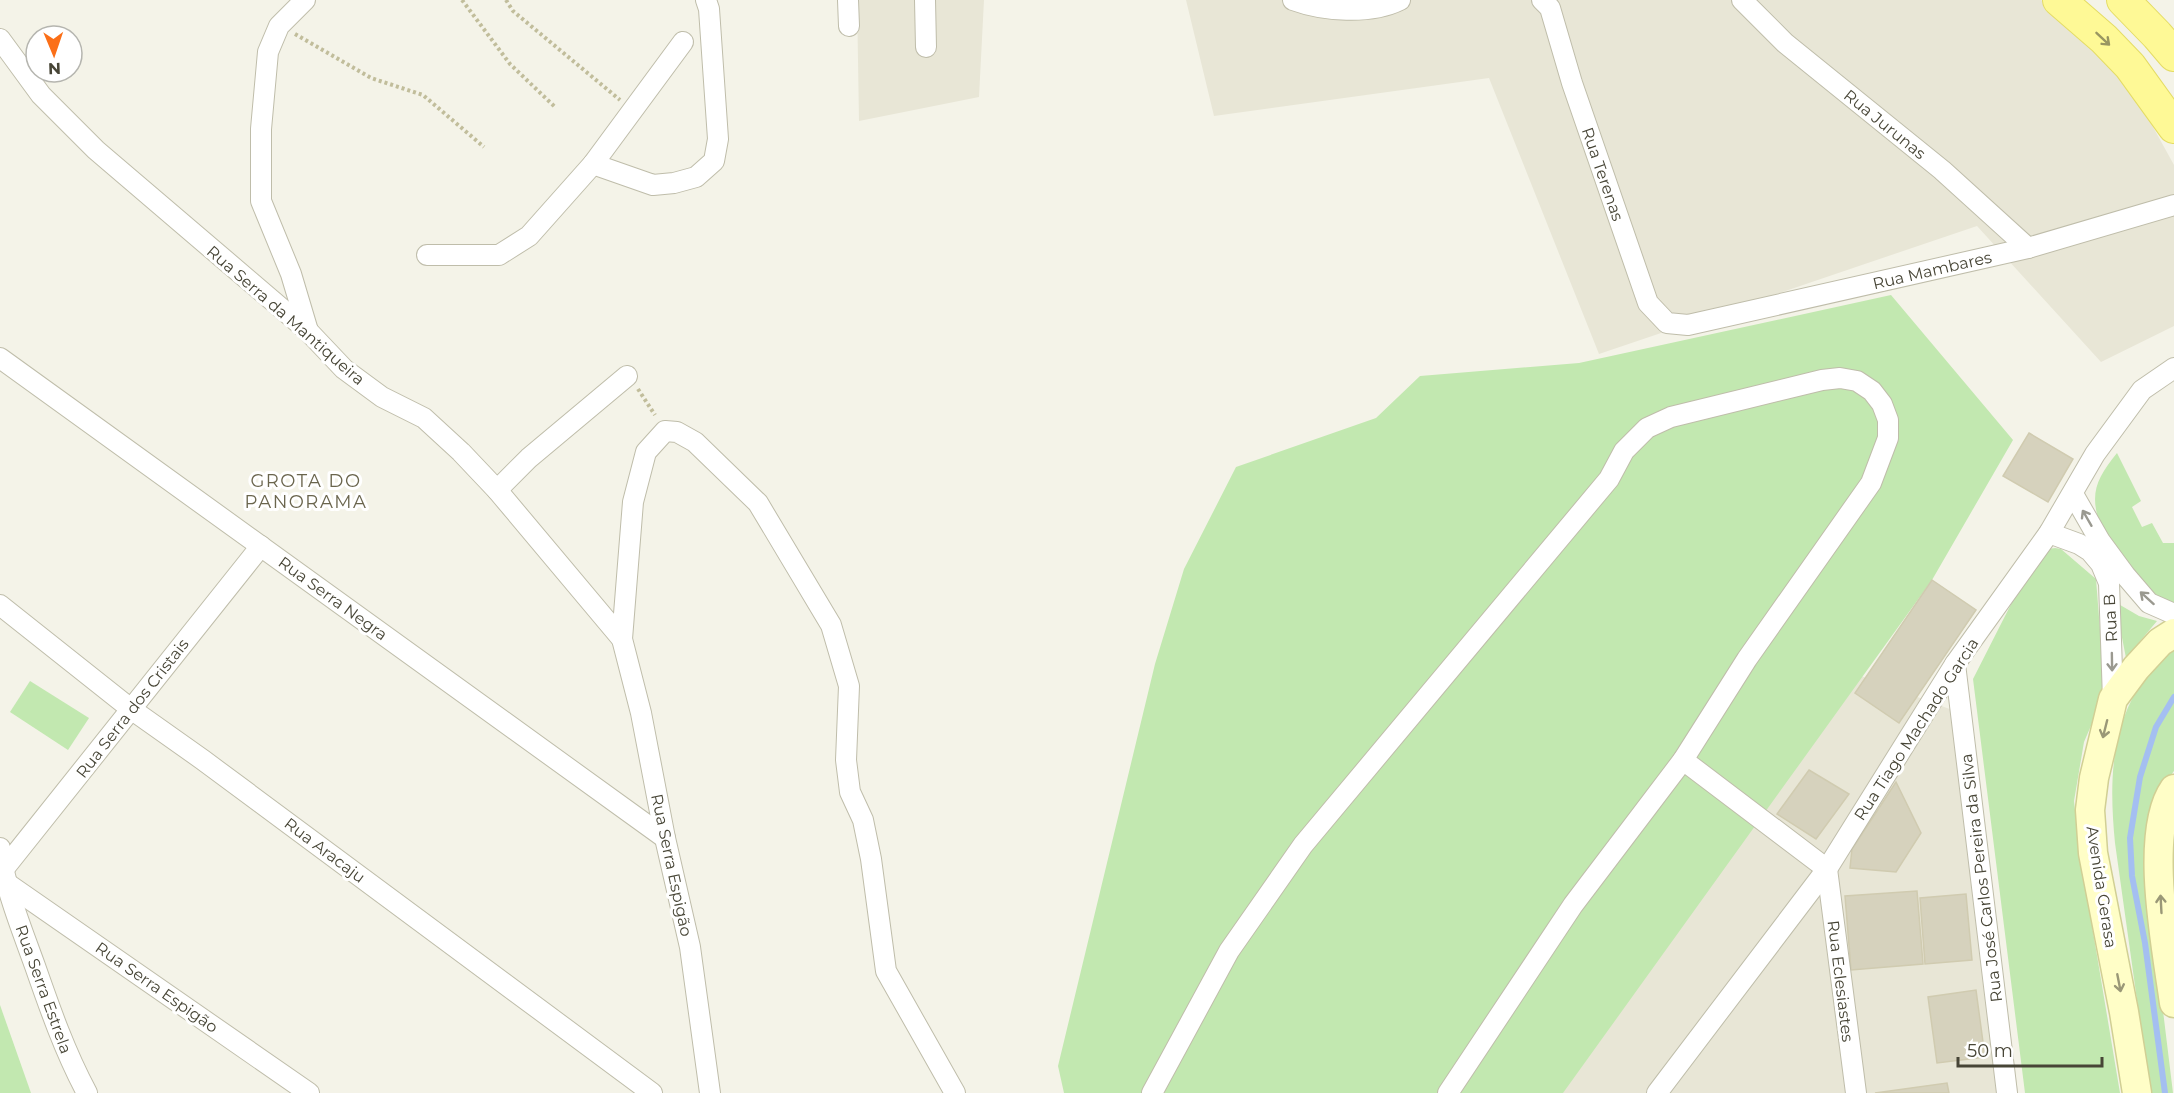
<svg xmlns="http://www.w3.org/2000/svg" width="2174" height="1093" viewBox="0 0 2174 1093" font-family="Montserrat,sans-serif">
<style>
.residential{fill:#e8e6d6}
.green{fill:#c2e8b0}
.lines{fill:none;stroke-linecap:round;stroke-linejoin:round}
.stream{stroke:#a4bff1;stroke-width:6}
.building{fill:#d6d2bd;stroke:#d0cbb0;stroke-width:1.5}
.street-casing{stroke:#bfbdaa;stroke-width:22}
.secondary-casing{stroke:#d1cf94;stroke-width:31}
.primary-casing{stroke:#e4dc65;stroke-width:34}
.path{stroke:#c1bd9b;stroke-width:4;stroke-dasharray:3 3;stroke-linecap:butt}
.street{stroke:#fff;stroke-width:20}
.secondary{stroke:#fffec7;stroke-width:28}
.primary{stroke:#fef996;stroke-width:32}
.oneway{stroke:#999661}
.oneway2{stroke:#9a9990}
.oneway3{stroke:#9a9877}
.labels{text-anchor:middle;stroke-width:6;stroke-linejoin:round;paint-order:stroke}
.street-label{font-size:16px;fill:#474536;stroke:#fff}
.neighbourhood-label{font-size:18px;letter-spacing:1.5px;fill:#6a654d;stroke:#fff}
</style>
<rect width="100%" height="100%" fill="#f4f3e8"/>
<g class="residential">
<path d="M857 0H984L979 97 859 121Z"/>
<path d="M1186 0H2041L2115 58 2174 165V326L2101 362 1977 226 1599 354 1489 78 1214 116Z"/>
<path d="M1837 667 1971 717 2018 1093H1544Z"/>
</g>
<g class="green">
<path d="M1891 295 2013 440 1932 580 1563 1093H1064L1058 1066 1155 664 1184 569 1236 467 1376 418 1420 376 1579 363Z"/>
<path d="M2117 453 2141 501 2132 507 2142 527 2152 523 2163 543H2174V603L2151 593 2100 524C2089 493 2097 478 2117 453Z"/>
<path d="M2055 548 2061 549 2096 579 2105 693 2084 742 2074 801 2079 848 2120 1093H2025L1973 679 2033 561 2048 549Z"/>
<path d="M2115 602 2139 616 2157 621 2126 658Z"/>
<path d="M2174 643V771L2168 779 2151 912 2173 1093H2150L2115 843C2110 791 2109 737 2137 690 2147 673 2162 658 2174 643Z"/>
<path d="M30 681 89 718 68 750 10 712Z"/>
<path d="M0 1005 31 1093H0Z"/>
</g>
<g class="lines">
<path class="stream" d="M2165 1093 2145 943 2132 876 2130 838 2140 777 2156 727 2174 697"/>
</g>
<g class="building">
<path d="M2029 433 2073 459 2048 502 2003 476Z"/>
<path d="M1932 580 1976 610 1899 723 1855 693Z"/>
<path d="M1809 770 1849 794 1816 839 1777 814Z"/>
<path d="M1896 782 1921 833 1896 872 1850 868 1852 849Z"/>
<path d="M1917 891 1923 964 1851 970 1845 896Z"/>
<path d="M1966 894 1972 960 1925 964 1920 898Z"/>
<path d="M1976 990 1985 1057 1937 1063 1928 997Z"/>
<path d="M1947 1083 1949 1093H1875Z"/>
</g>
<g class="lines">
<g class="street-casing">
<g id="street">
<path d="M305 0 279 26 268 52 261 129V201L291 274 308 331"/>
<path d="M848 0 849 26"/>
<path d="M925 0 926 47"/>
<path d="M1293 0C1323 11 1370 15 1400 0"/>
<path d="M1542 0 1550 8 1572 83 1648 303 1667 323 1688 325 2028 248 2174 205"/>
<path d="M1742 0 1785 43 1942 170 2028 248"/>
<path d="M0 39 41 95 96 150 308 331 344 369 382 397 424 418 461 452 497 490 622 639"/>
<path d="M593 164 683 42"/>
<path d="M427 255H499L529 236 593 164 653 185 674 183 696 177 714 161 718 139 709 9 706 0"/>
<path d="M0 358 665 838"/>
<path d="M497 490 529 458 627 376"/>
<path d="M2073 494 2100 541 2125 575 2149 603 2174 614"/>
<path d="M2049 533 2079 544 2090 551 2101 564 2109 583 2113 699"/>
<path d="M0 605 131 709 203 760 652 1093"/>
<path d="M1955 664 2007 1093"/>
<path d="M1683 760 1827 869 1856 1093"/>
<path d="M0 848C5 889 21 927 35 966 50 1009 65 1052 87 1093"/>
<path d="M3 870 261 546"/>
<path d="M5 882 309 1093"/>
<path d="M710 1093 690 947 665 838 641 713 622 639 633 502 646 452 665 431 677 432 695 442 758 503 831 625 849 686 846 760 850 792 863 820 871 859 886 971 955 1093"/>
<path d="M1152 1093 1229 951 1303 845 1609 479 1624 451 1647 428 1671 417 1822 380 1840 378 1857 381 1872 391 1882 404 1888 420V438L1871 483 1747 659 1683 760 1573 905 1448 1093"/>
<path d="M1657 1093 1827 869 1955 664 2049 533 2095 454 2142 390 2174 368"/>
</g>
</g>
<g class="secondary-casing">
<g id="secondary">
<path d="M2174 789C2143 833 2167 951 2174 1003"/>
<path d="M2137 1093 2124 1012 2093 853 2090 810 2094 778 2113 699 2136 668 2160 642 2174 633"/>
</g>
</g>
<g class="primary-casing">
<g id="primary">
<path d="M2059 0 2104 39 2130 66 2174 127"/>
<path d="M2123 0 2157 35 2174 55"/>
</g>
</g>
<g class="path">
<path d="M462 0 510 64 555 107"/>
<path d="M506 0 513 11 620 100"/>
<path d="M295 34 371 78 423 95 484 147"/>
<path d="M638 389 655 415"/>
</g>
<use href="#street" class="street"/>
<use href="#secondary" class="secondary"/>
<use href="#primary" class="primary"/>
</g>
<defs><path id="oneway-shaft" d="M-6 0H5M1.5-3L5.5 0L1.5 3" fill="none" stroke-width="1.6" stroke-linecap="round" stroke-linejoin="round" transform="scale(1.5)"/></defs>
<use class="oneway" href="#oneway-shaft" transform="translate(2103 39) rotate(43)"/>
<g class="oneway2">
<use href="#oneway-shaft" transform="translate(2087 518) rotate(-120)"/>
<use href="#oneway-shaft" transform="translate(2147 598) rotate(-138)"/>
<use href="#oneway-shaft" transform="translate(2112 662) rotate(89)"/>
</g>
<g class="oneway3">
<use href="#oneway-shaft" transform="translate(2105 729) rotate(104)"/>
<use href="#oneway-shaft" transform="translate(2161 904) rotate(-93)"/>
<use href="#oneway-shaft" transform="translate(2119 983) rotate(79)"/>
</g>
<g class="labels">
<g class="street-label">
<text transform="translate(1885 124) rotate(39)" y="6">Rua Jurunas</text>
<text transform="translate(1603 174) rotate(71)" y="6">Rua Terenas</text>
<text transform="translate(1932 270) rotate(-13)" y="6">Rua Mambares</text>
<text transform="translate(286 315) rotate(41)" y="6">Rua Serra da Mantiqueira</text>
<text transform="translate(333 598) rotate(36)" y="6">Rua Serra Negra</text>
<text transform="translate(2110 618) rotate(-93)" y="6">Rua B</text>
<text transform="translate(132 708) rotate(-52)" y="6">Rua Serra dos Cristais</text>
<text transform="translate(1916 729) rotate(-57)" y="6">Rua Tiago Machado Garcia</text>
<text transform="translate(325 850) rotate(37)" y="6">Rua Aracaju</text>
<text transform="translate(672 865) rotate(78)" y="6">Rua Serra Espigão</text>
<text transform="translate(1981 878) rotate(-97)" y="6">Rua José Carlos Pereira da Silva</text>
<text transform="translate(2102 887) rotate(81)" y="6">Avenida Gerasa</text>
<text transform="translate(1841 981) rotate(83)" y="6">Rua Eclesiastes</text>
<text transform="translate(157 987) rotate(35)" y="6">Rua Serra Espigão</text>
<text transform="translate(44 989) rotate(70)" y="6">Rua Serra Estrela</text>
</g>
<g class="neighbourhood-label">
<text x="306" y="487">GROTA DO<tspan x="306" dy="21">PANORAMA</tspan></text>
</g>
</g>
<g transform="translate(54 54) rotate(178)"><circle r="28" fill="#ffffff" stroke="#b5b5af" stroke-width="1.5"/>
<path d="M0-4.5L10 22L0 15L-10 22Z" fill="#fb6f18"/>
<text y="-9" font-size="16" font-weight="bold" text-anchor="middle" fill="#474536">N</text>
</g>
<path d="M1958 1057v9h144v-9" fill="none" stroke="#474536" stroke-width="3"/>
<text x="1967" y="1057" font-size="18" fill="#474536" stroke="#ffffff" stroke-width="4.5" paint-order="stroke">50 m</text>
</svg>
